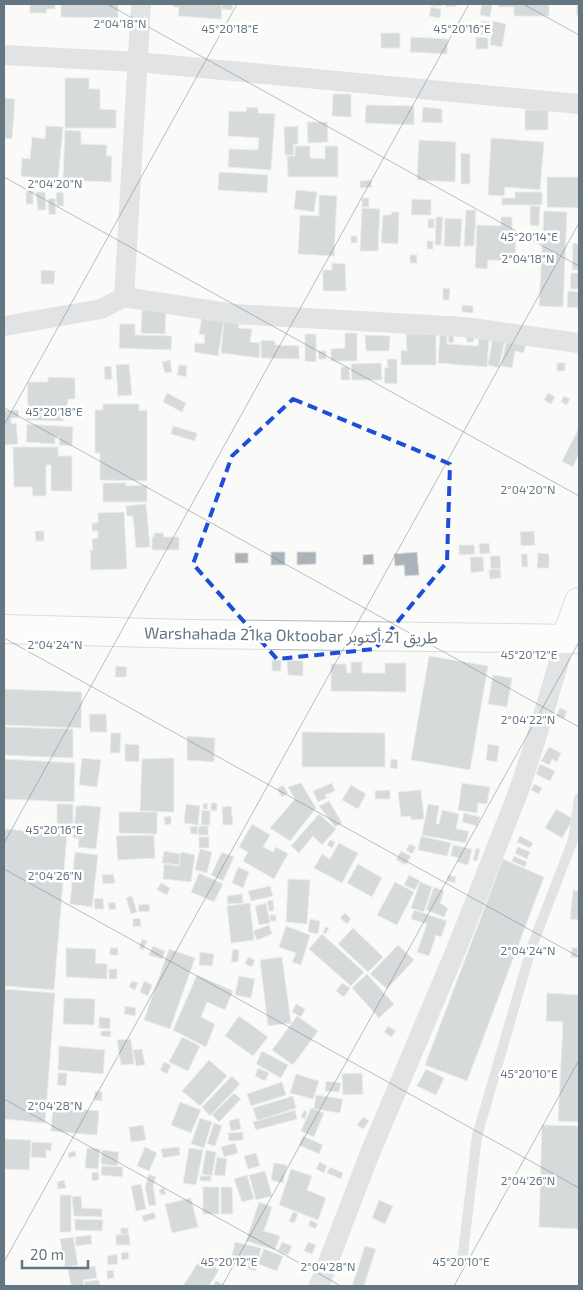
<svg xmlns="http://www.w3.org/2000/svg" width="583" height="1290" viewBox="0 0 583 1290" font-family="'Exo 2','Noto Sans Arabic',sans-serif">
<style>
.building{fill:#aab3b9;stroke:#dcdcda}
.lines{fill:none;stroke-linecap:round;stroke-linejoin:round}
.secondary-casing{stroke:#b3babf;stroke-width:30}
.primary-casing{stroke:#b5babe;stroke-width:30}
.lane{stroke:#c3c8cc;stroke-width:10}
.street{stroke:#c3c8cc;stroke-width:20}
.secondary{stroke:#fff;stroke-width:28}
.primary{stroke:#fff;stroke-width:28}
.marked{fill:none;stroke:#1d4ed8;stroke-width:4;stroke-dasharray:10 6;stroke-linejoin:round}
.ticks{fill:none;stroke:#657683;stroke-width:1;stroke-opacity:0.45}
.labels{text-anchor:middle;stroke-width:5;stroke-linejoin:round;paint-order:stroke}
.street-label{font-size:16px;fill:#657683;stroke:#fff}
.ticks-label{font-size:12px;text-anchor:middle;fill:#657683;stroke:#fff;stroke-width:5;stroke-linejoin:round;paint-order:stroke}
</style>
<rect width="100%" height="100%" fill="#fafaf8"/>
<g class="building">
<path d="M30 4H55V9H47L46 13H30Z"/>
<path d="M61 4H118V18L61 17Z"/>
<path d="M173 4H222L221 19 178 16 179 7H173Z"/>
<path d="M223 4H233L232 10 222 9Z"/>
<path d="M432 4H444L443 6H432Z"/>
<path d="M446 4H457V6L446 7Z"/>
<path d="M482 4 492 5 490 17 480 15Z"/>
<path d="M498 4H549V16H514V7H498Z"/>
<path d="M577 4H579V15H576Z"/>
<path d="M431 7 441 9 440 18 429 16Z"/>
<path d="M481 21 490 22 488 35 479 34Z"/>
<path d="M493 21 506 24 502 47 490 45Z"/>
<rect x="381" y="33" width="19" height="15"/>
<path d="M411 37 448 39 447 54 410 52Z"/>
<path d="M476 37 488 38V49H476Z"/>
<path d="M65 78H89V89H100V109L116 110V128H65Z"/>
<path d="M333 94H351V117L332 116Z"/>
<path d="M4 98 15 99 12 139 4 138Z"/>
<path d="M366 105 414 106V125L365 123Z"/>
<path d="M247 107 258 108V113L275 114 271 170 228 167 229 149 258 150 259 138 228 136 229 111 246 112Z"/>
<path d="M423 107 442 109V123L422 122Z"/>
<rect x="525" y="110" width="23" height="20"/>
<path d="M307 122H327L328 142 308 143Z"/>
<path d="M46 126 63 127 58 180 21 176 22 158 30 159 32 137 45 139Z"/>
<path d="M298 126V144L293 145 294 155H285L284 127Z"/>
<path d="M65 130 81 131V144L107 145 106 156H112L111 182 63 180Z"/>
<path d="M491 138 544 142 540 190 505 187 504 196 488 195Z"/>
<path d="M419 140 456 142 455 182 417 180Z"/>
<path d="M295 146H310V158L325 159V146H338V177H288L287 156H295Z"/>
<path d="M461 153 470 154V184H461Z"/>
<path d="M219 172 268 175 267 193 218 190Z"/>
<path d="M547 177H579V208L547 207Z"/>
<path d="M371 180 372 187 360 188V181Z"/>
<path d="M296 190 317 192 314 212 294 209Z"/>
<rect x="26" y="191" width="7" height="13"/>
<path d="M36 192H45L46 210H38Z"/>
<path d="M63 192 64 206H57L56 193Z"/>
<path d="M515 192H542V205H502V198H515Z"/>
<path d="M319 195 337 196 334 256 298 254 300 215 319 216Z"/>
<path d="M55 198 56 214 49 215 48 199Z"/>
<rect x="362" y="198" width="7" height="9"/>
<path d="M412 199 431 200V215H411Z"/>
<path d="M530 206H540L539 226 530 225Z"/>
<path d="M362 208 380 209 378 251H360Z"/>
<path d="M466 210H476L474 246H464Z"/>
<path d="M544 211 567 212 563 307 539 306Z"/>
<path d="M392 212H399L398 244 381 243 383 215H391Z"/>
<path d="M436 217H443L441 245H435Z"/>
<path d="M501 217H512V237H516L515 261 488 260 487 269 475 268 477 225 501 226Z"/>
<path d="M445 218 462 219 460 247 444 246Z"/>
<rect x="428" y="219" width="6" height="9"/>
<rect x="351" y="236" width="6" height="7"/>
<rect x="427" y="241" width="6" height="8"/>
<path d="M573 243 579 244V270H572Z"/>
<rect x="410" y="255" width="7" height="8"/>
<path d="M332 263 345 264 346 291H323V270H332Z"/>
<path d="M41 270 55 271 54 284H41Z"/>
<path d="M571 273H579V289H570Z"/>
<path d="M443 288 450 289 449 300H443Z"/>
<path d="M568 291 579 292V308L567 307Z"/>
<path d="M462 305 473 306V313L462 312Z"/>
<path d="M142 310H166L165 334 141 333Z"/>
<path d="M202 317 224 320 218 356 194 352 195 343 204 344 205 335 199 334Z"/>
<path d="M224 320 240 321 238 328 252 329 250 342 260 343 259 358 221 353Z"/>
<path d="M120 324H135V335L172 336 171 350 119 348Z"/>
<path d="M345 333H357V361H331V349L345 348Z"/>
<path d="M453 333 454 342 449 343 448 334Z"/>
<path d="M305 334H316V362L305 361Z"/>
<path d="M406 334H436V365H401V350L407 351Z"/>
<path d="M440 334H447V344L478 346 479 337 489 338 487 367 438 363Z"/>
<path d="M365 335 390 336 389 351H366Z"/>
<path d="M466 336H473L474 342H467Z"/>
<path d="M493 336 505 339 499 368 488 365Z"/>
<path d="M507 338 526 342 524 353 515 351 512 368 501 366Z"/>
<path d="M261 340 275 341V345L299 346V359L261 358Z"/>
<path d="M318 351H326V359H319Z"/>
<path d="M387 359H397V384L384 383 385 367 388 368Z"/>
<path d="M170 360 172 372 165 373 162 362Z"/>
<path d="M381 363 382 380H352L351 364Z"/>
<rect x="557" y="363" width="8" height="8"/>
<path d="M129 364 132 395 118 396 116 365Z"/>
<path d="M179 365 187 366 186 377 177 375Z"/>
<path d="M111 366 112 379 105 380 104 367Z"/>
<path d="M341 367H349L350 380H341Z"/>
<path d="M48 377 75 378V399H68L67 406H64L63 421 27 420 28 382H48Z"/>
<path d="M167 393 186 403 182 412 163 402Z"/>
<path d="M548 393 555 397 551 404 544 400Z"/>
<path d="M564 396 570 399 567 405 561 402Z"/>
<path d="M103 404H139V411L147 410V481L100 480V453H95V410H103Z"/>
<path d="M18 410 19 418H11V424L16 423 18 444 4 445V411Z"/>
<path d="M27 424 73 427 72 446 59 445 60 437H55V444L26 442Z"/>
<path d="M173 426 197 433 195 441 171 434Z"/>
<path d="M579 428V454L573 467 562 461Z"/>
<path d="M13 447H58V456H72V491H51V465H46V496H33L32 487H14Z"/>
<path d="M103 483H126V486L147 485V502H103Z"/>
<path d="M146 504 150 547 136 548 133 516H127L126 506Z"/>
<path d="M124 512 127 569 91 570 90 550H93L92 539 98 538V531H92V523H98V513Z"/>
<path d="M35 531H44V541H36Z"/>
<path d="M534 531 535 545 521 546 520 532Z"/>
<path d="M154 533H164L163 537H179V550H152V537H154Z"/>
<path d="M489 543 490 553 480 554 479 544Z"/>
<path d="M459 545H474L475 554 459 555Z"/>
<rect x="271" y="552" width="14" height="13"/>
<path d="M297 552H316V564L297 565Z"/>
<path d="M417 552 419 575 405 576 404 565 395 566 394 554Z"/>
<rect x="235" y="553" width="13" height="10"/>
<path d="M538 553 549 554V568H537Z"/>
<path d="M373 554 374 564 363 565V555Z"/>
<path d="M521 554H527L528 567H522Z"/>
<path d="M490 556H500L501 569H491Z"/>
<path d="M470 557H483L484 571 471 573Z"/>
<path d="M500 569 501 578 490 579 489 570Z"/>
<path d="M429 656 488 666 470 770 411 760Z"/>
<rect x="272" y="660" width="9" height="11"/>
<path d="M287 660 303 661V676L288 675Z"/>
<path d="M351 662H362V673H385V663H406V692L331 691V664H346L347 673H351Z"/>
<path d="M116 666 127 667 126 677H115Z"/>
<path d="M493 675 512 678 507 707 488 704Z"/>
<path d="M4 689 82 692 81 728 4 725Z"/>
<path d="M560 708 567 711 564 719 556 716Z"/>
<path d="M89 714H106L107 732H90Z"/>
<path d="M4 727 73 729V758L4 755Z"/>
<path d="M302 732 385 733V767H302Z"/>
<path d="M111 733H121L120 753H110Z"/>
<path d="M187 736 215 738 214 762 187 760Z"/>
<path d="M125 744 139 745V762L125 761Z"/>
<path d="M488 744 499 746 497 762 486 760Z"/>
<path d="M549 747 561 753 557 762 552 759 549 765 541 761Z"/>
<path d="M82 758 101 760 97 787 79 785Z"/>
<path d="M174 758V812L140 811 142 759Z"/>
<path d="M4 759 75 763 74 802 4 799Z"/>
<path d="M391 759 398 760 397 769 390 768Z"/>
<path d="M540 764 555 771 550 781 536 774Z"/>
<path d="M301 783 316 808 290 841 270 828 295 799 288 787Z"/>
<path d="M332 783 335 791 325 795 327 798 318 802 313 791Z"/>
<path d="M462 783 490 787 487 804 478 803 477 813 458 810Z"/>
<path d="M534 784 542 788 539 794 531 790Z"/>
<path d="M283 785 288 793 282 797 277 789Z"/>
<path d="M351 785 366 794 358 809 342 800Z"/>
<path d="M390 790V799H375V791Z"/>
<path d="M421 790 424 819 411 820V816L401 817 398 792Z"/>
<path d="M329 801 342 823 335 827 319 806Z"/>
<path d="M207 803 208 809H203V804Z"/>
<path d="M211 803H217V810L211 811Z"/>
<path d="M57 804H73V831L57 830Z"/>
<path d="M186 804 200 806 198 825 184 823Z"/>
<path d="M428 804 439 806 436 824H439L442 810 459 814 456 829 469 831 466 843 422 835Z"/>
<path d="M82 805 101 807 96 849 78 847 79 838H73L76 806H82Z"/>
<path d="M231 806 233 825H223L222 807Z"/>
<path d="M556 809 573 819 562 838 545 828Z"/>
<path d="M202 810 210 811V825H201Z"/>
<path d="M119 812H157V834L119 833Z"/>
<path d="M464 813 480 817 477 826 462 822Z"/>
<path d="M319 814 336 829 322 845 313 836 299 853 291 846Z"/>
<path d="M171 816V824L165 825 164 817Z"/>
<path d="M252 824 270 835 263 847 273 852 276 847 288 854 274 879 243 861 248 852 239 847Z"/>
<path d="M197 826 198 834H191L190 827Z"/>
<path d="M199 826H208V835H198Z"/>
<path d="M4 829 67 834 54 990 4 986Z"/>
<path d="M154 835 155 858 118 860 116 836Z"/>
<path d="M421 836 451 843 447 856 418 850Z"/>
<path d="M520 836 533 843 530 848 517 842Z"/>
<rect x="199" y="837" width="10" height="11"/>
<path d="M330 840 335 842 332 848 327 845Z"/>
<path d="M339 843 358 853 342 883 314 868 322 854 330 859Z"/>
<path d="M410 844 416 847 412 854 406 850Z"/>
<path d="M453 845 472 849 468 865 457 862 459 858 451 856Z"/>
<path d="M518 847 530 852 527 859 515 853Z"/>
<path d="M476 848 480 849 477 861 473 860Z"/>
<path d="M200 849 212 852 207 873 195 870Z"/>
<path d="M164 851 180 854 179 865 162 863Z"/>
<path d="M401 851 411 856 406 865 396 860Z"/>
<path d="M75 852 98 855 92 907 70 904Z"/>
<path d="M181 852 195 855 191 882 163 879 164 864 179 866Z"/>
<path d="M222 852 234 857 223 881 211 875Z"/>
<path d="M514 856 527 862 525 867 512 861Z"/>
<path d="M503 859 544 877 467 1081 425 1065Z"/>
<path d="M358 864 382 878 372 897 347 883Z"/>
<path d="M238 867 249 872 243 888 232 883Z"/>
<path d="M199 873 223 884 214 902 191 892Z"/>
<path d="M113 874 115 883 103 884 102 875Z"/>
<path d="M409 875 420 881 415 890 404 885Z"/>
<path d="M448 875 456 877 455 883 447 881Z"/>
<path d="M288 879 310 880 307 924 286 922Z"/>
<path d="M395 882 414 892 397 925 377 915Z"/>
<path d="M420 882 432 887 424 912 411 908Z"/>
<path d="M161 883 170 888 167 895 157 890Z"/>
<path d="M270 886 273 896 251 901 248 891Z"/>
<path d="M434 887 444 891 440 903 448 908 444 917 426 910Z"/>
<path d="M573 890 579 891V920L570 919Z"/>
<path d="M242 894 243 903 228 904 227 896Z"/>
<path d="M132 896 137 912 131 914 126 898Z"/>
<path d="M103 898 104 909H95L94 899Z"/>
<path d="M273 900 274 911H269L267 901Z"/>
<path d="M115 902 116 909 109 910 108 903Z"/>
<path d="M250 903 254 940 231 943 227 906Z"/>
<path d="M266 903 270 923 259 925 255 906Z"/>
<path d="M149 904 150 911 139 912 138 905Z"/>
<path d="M414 910 447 921 441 937 436 935 429 956 417 952 427 924 411 919Z"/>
<path d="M345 913 351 919 347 924 340 918Z"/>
<rect x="270" y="915" width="6" height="6"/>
<path d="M140 918 141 926 133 927V919Z"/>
<path d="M310 919 320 921 318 934 308 932Z"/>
<path d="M269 925 272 934 257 940 253 931Z"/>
<path d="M286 926 310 935 301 965 292 962 296 953 279 947Z"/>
<path d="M325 927 329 928 326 934 323 933Z"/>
<path d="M353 928 383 957 368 972 338 944Z"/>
<path d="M322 934 364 972 351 986 309 949Z"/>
<path d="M142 939 147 941 143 950 139 948Z"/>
<path d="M398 945 414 960 387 989 370 974Z"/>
<path d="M153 946 165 951 162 959 149 955Z"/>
<path d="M66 948 96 949 95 963 107 964V979L66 977Z"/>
<rect x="110" y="948" width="8" height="7"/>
<path d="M572 948H578L577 958 571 957Z"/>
<path d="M169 949 195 958 170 1029 144 1020Z"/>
<path d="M233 949 239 950 238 962H231Z"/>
<path d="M200 952 214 954 212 966 199 965Z"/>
<path d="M248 957 255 960 252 967 245 964Z"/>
<path d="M282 957 291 1023 268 1026 260 960Z"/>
<rect x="109" y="969" width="8" height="10"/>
<path d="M367 974 394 1004 379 1018 352 988Z"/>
<path d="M197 975 233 991 225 1010 207 1002 201 1017 215 1024 206 1047 173 1030Z"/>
<path d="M239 976 255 979 251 998 235 995Z"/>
<path d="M132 981 138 983 135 990 129 987Z"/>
<path d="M144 981 152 985 148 996 140 992Z"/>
<path d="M342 983 350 988 344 997 336 991Z"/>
<path d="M4 989 55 993 45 1123 4 1119Z"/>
<path d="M547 993 579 995V1122L558 1121 563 1022 546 1021Z"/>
<path d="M64 998 95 999 94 1025 63 1024Z"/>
<path d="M296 1004 305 1009 301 1017 292 1012Z"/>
<path d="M125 1006 136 1008 135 1016 124 1014Z"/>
<path d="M239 1016 268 1037 253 1056 225 1036Z"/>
<path d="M297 1016 318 1031 293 1065 272 1050Z"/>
<path d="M99 1017 110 1018V1029L99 1028Z"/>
<path d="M388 1026 396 1031 391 1037 384 1032Z"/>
<path d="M101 1031H111L110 1037 101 1036Z"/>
<path d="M182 1037 200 1046 188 1071 169 1062Z"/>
<path d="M131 1039 134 1064 121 1065 117 1040Z"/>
<path d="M59 1046 105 1050 103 1074 58 1070Z"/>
<path d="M142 1049 145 1065 136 1066 133 1050Z"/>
<path d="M262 1051 288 1065 281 1078 256 1064Z"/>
<path d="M209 1060 227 1076 200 1106 182 1091Z"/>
<path d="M164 1062 171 1065 167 1074 160 1070Z"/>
<path d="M258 1068 269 1073 265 1081 255 1076Z"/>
<path d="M426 1069 444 1078 436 1095 417 1086Z"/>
<path d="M58 1073H67L66 1086 57 1085Z"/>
<path d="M362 1073 363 1094 343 1095 342 1074Z"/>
<path d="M296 1074 319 1081 313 1099 290 1093Z"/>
<path d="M232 1076 240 1084 210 1116 202 1107Z"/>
<path d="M326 1081 341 1083 339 1092 325 1091Z"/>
<path d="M282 1082 286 1095 251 1106 247 1094Z"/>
<path d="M95 1091 102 1092V1101L94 1100Z"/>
<path d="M234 1093 241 1099 219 1122 212 1115Z"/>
<path d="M316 1095 343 1099 340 1113 314 1109Z"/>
<path d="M293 1096 296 1108 257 1121 253 1108Z"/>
<path d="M180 1102 201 1110 191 1133 171 1125Z"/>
<path d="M53 1107 99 1111 97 1135 51 1131Z"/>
<path d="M311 1108 324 1113 314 1137 301 1131Z"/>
<path d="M295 1110 297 1119 256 1130 253 1122Z"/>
<path d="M304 1110 307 1112 305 1119 301 1117Z"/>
<path d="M363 1117 369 1121 363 1129 357 1125Z"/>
<path d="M200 1118 212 1122 204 1148 191 1144Z"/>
<path d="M239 1118 241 1129 231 1131 229 1121Z"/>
<path d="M214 1123 222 1126 215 1146 207 1144Z"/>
<path d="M143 1125 146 1140 131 1142 129 1127Z"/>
<path d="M542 1125 579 1126V1229L539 1227Z"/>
<path d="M243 1132V1140L229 1141 228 1133Z"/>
<path d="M303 1136 323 1145 319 1154 299 1145Z"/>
<path d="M4 1139 31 1140 29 1170 4 1169Z"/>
<path d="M32 1142 52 1143 51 1151 46 1150V1158L31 1157Z"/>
<path d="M235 1143 238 1153 224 1157 221 1147Z"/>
<path d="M145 1147 157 1153 149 1171 137 1166Z"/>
<path d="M179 1147 180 1155 163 1158 161 1149Z"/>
<path d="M87 1148 100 1149 98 1169 85 1168Z"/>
<path d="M189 1148 203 1150 196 1185 183 1183Z"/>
<path d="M102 1150 119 1152 117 1166 101 1164Z"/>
<path d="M206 1150 216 1152 212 1176 202 1174Z"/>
<path d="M75 1151 76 1156 69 1158 68 1153Z"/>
<path d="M256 1153 260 1166 248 1169 244 1156Z"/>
<path d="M217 1157 227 1159 225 1176 214 1175Z"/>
<path d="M320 1162 327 1166 324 1173 316 1169Z"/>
<path d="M274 1163 287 1165 283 1183 271 1180Z"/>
<path d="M102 1166 123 1167 122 1177 101 1175Z"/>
<path d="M330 1167 343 1173 341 1179 327 1173Z"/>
<path d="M291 1169 312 1176 307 1190 326 1198 318 1220 279 1205Z"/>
<path d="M265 1171 272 1196 256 1200 249 1175Z"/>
<path d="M98 1172 99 1180 92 1181V1173Z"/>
<path d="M149 1174 156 1177 153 1186 156 1205 149 1206 145 1187Z"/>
<path d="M247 1175 254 1199 242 1202 234 1179Z"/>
<rect x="200" y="1176" width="11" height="5"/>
<path d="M64 1180 66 1188 58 1189 57 1182Z"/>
<path d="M141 1184 146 1209 136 1211 131 1186Z"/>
<rect x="203" y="1187" width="16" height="27"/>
<path d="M221 1187H232L233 1214H221Z"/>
<path d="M164 1188 166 1194 161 1195 159 1190Z"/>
<rect x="60" y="1195" width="11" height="37"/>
<path d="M81 1196 82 1208 102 1209V1217L74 1216 72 1197Z"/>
<path d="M191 1198 198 1227 172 1233 165 1204Z"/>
<path d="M379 1200 393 1206 385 1224 372 1218Z"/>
<path d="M259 1202 272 1207 264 1231 280 1236 275 1250 246 1241Z"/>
<path d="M154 1212 156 1218 144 1222 142 1216Z"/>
<path d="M293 1212 298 1214 294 1223 289 1221Z"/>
<path d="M75 1219 103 1220 102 1231 75 1230Z"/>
<path d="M311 1220 318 1224 315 1229 308 1225Z"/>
<rect x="121" y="1228" width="7" height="6"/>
<path d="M129 1234 130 1245H116V1235Z"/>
<path d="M91 1235 92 1244 76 1246 75 1237Z"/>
<path d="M73 1237 78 1265 65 1267 60 1239Z"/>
<path d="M235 1242 261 1248 256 1271 230 1264Z"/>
<path d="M282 1242 292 1246 288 1255 278 1251Z"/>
<path d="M308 1242 316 1245 312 1254 304 1251Z"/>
<path d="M365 1246 376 1249 364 1286H352Z"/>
<path d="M264 1249 283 1256 277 1271 258 1264Z"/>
<path d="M128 1252 129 1259 122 1260 121 1253Z"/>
<path d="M117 1254 118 1264 108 1265 107 1256Z"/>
<path d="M201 1258 219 1270 209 1286H183Z"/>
<path d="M95 1266 97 1278 83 1280 84 1286H71L68 1269Z"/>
<path d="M113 1270 114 1278 107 1279V1271Z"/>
<path d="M99 1280 100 1286H85L84 1282Z"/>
<path d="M216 1281 227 1286H213Z"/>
</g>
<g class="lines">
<g class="secondary-casing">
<path id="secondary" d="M566 638 579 602"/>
</g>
<g class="primary-casing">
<path id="primary" d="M4 629 189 634 579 639"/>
</g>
<path class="lane" d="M462 1261 477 1136 532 946 573 840 579 798"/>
<g class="street">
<path d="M4 55 138 62 579 104"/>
<path d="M124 297 141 4"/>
<path d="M4 326 101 309 124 297 234 314 465 327 579 343"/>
<path d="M319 1286 370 1153 456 950 518 793 536 739 566 638"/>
</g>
<use href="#secondary" class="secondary"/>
<use href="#primary" class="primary"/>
</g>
<path d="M0 0H583V1290H0ZM293 399 450 464 447 562 375 649 277 659 193 564 232 456Z" fill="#fafaf8" fill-opacity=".55" fill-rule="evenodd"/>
<path class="marked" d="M293 399 450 464 447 562 375 649 277 659 193 564 232 456Z"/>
<path class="ticks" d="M107 4 579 266M523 4 579 35M4 6 5 4M4 177 579 496M4 408 579 727M4 425 237 4M4 638 579 957M4 843 469 4M4 869 579 1188M4 1099 341 1286M4 1262 579 223M222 1286 579 642M454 1286 579 1060"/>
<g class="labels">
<g class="street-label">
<text transform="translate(291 635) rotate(1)" y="6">Warshahada 21ka Oktoobar طريق 21 أكتوبر</text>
</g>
</g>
<g class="ticks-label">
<text x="120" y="28">2°04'18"N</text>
<text x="230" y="33">45°20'18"E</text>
<text x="462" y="33">45°20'16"E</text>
<text x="55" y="188">2°04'20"N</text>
<text x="529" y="241">45°20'14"E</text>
<text x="528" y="263">2°04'18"N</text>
<text x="54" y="416">45°20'18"E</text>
<text x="528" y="494">2°04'20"N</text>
<text x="55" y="649">2°04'24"N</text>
<text x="529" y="659">45°20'12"E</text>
<text x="528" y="724">2°04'22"N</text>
<text x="54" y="834">45°20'16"E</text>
<text x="55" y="880">2°04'26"N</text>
<text x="528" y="955">2°04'24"N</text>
<text x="529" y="1078">45°20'10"E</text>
<text x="55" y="1110">2°04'28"N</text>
<text x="528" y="1185">2°04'26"N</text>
<text x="229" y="1266">45°20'12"E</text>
<text x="461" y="1266">45°20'10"E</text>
<text x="328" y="1271">2°04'28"N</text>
</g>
<rect width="583" height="1290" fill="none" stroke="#657683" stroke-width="10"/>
<path d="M22 1260v8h66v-8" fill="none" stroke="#657683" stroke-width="2.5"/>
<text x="30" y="1260" font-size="15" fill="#657683" stroke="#ffffff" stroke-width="4" paint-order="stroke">20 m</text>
</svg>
